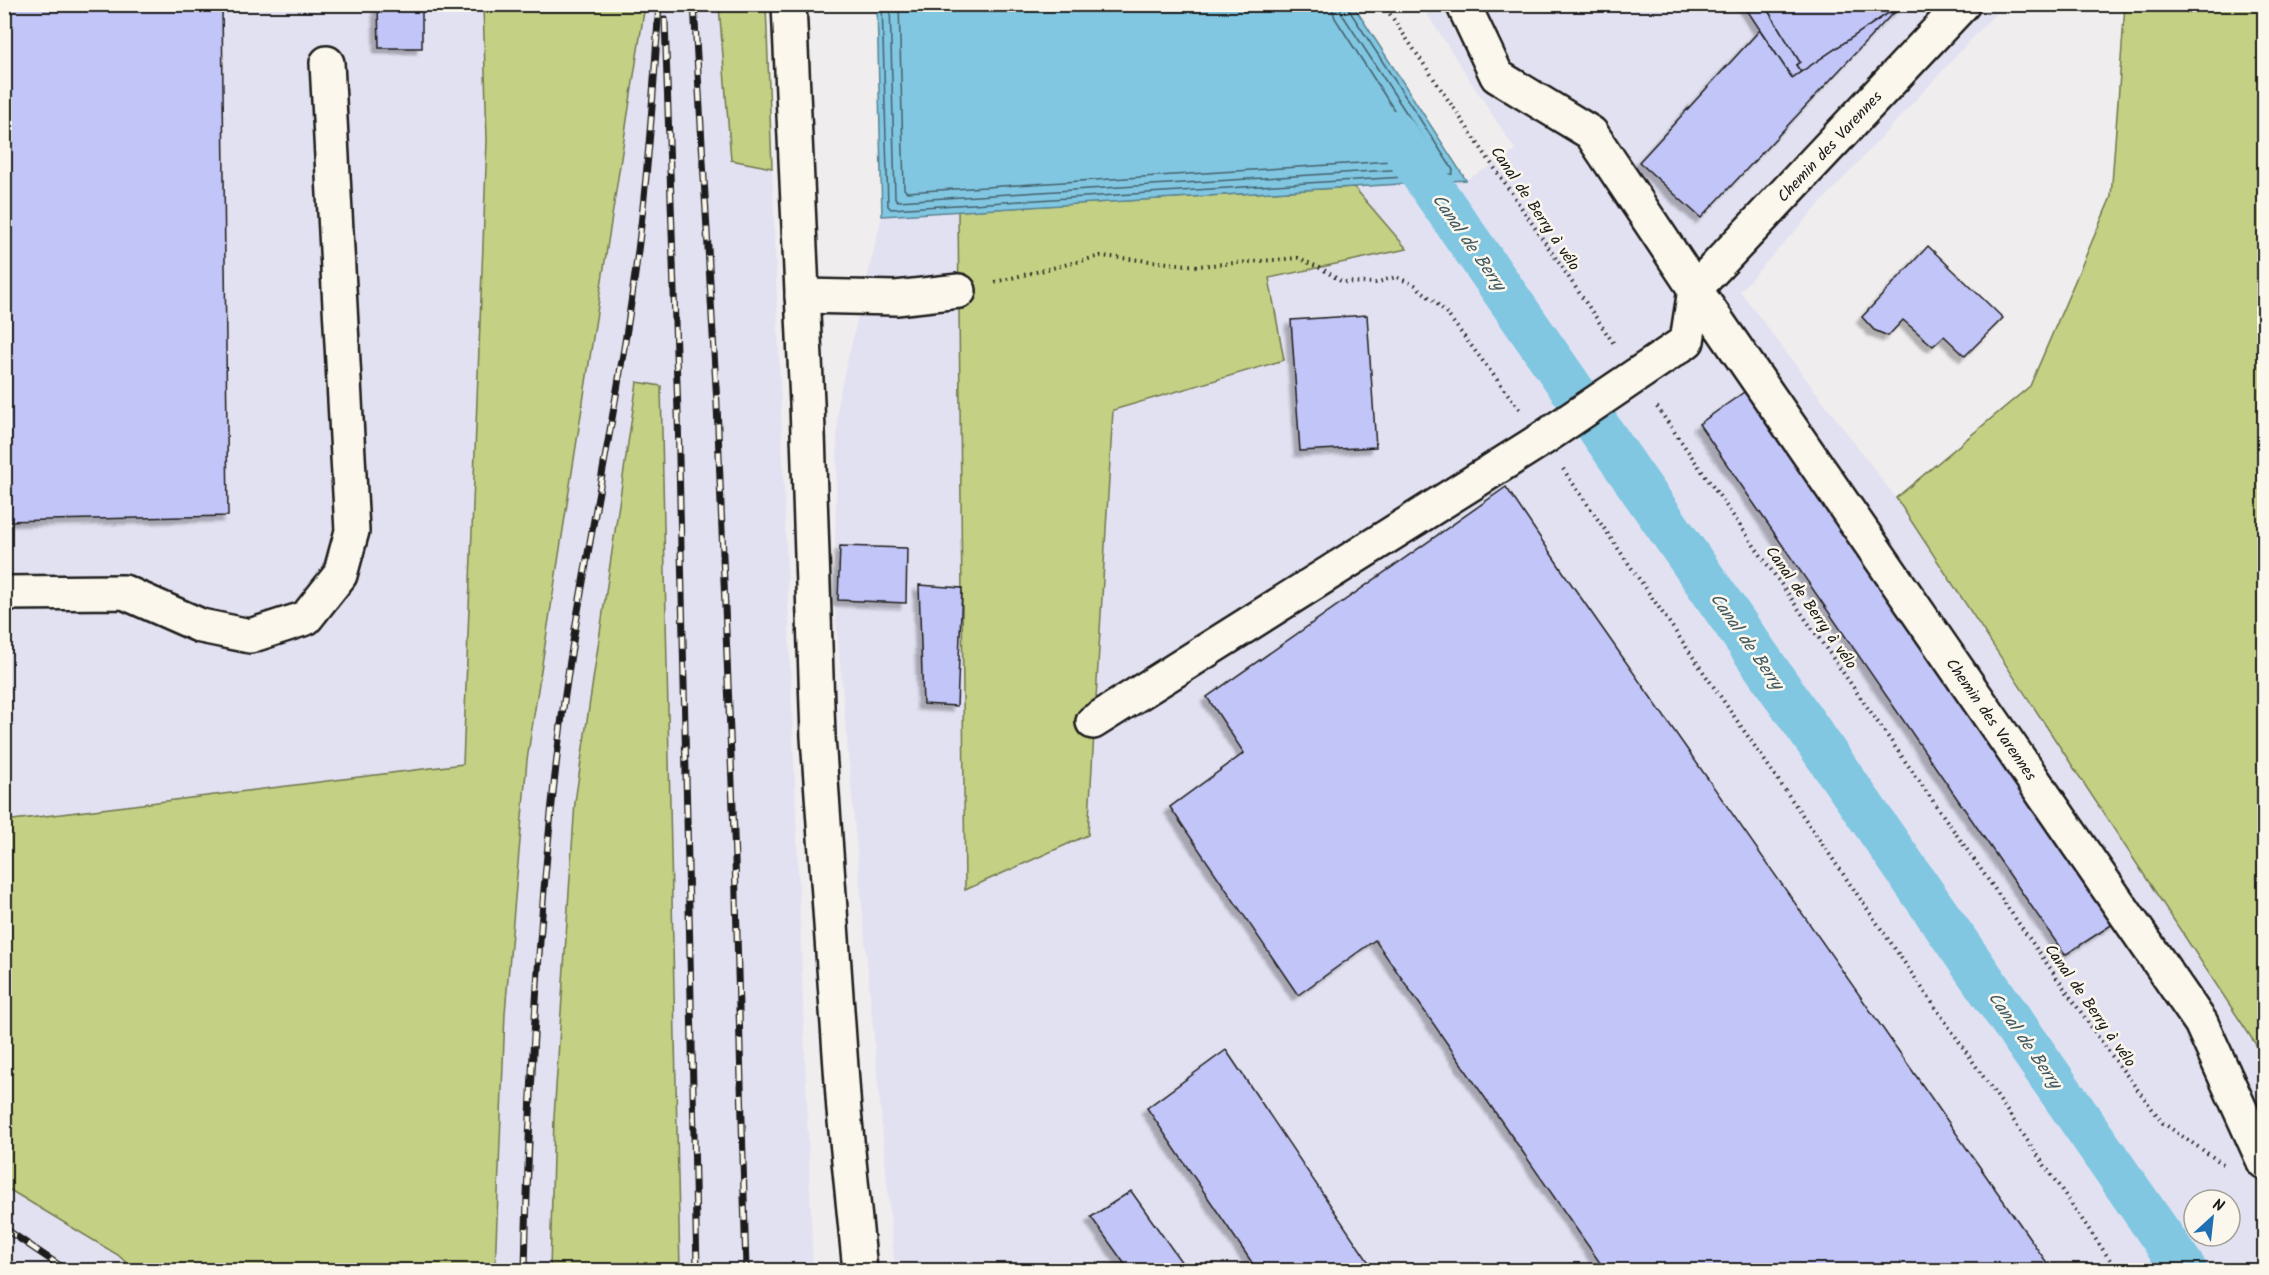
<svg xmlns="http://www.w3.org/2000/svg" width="2269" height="1275" viewBox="0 0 2269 1275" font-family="Kalam,sans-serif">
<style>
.built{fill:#e2e1f1;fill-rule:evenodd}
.green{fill:#c4d083;stroke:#707650;stroke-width:1.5}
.water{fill:#81c7e2;stroke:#598393;stroke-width:1.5}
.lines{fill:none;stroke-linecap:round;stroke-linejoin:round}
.shore{stroke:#44606b;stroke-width:1.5}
.canal{stroke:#81c7e2;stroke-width:44}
.building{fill:#c2c5f7;stroke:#1c1c1c;stroke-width:1.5;filter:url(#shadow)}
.minor-casing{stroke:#1c1c1c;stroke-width:38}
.path{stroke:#1c1c1c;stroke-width:4;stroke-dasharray:1.5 4.5;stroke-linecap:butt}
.minor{stroke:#fbf7ec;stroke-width:33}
.rail-casing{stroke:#1c1c1c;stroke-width:7}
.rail{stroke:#fbf7ec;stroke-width:4.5;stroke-dasharray:14;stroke-linecap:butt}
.labels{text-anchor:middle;stroke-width:5;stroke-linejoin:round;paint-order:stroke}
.street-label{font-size:16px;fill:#1c1c1c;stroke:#fbf7ec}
.water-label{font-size:18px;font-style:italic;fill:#3f5861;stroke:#fbf7ec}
</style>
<defs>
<filter id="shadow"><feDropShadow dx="-5.5" dy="5.5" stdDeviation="1.5" flood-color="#0004"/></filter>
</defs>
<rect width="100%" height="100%" fill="#f0edee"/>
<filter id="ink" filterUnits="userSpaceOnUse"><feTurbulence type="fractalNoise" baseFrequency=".0167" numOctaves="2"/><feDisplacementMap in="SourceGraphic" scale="12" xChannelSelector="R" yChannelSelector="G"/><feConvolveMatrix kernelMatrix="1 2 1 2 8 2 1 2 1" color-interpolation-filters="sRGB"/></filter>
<g filter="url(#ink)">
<g class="built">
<path d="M4 5H483L487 140 463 764 5 821Z"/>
<path d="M617 5H766L813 1270H489L495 998Z"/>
<path d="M1421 5H2003L1740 291 1896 498 2264 1057V1270H895L834 598 838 400 882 216 1466 180 1516 151ZM2194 1200H2230V1236H2194Z"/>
<path d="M4 1187 118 1255 134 1270H5Z"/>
</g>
<g class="green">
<path d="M483 5H645L527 760 505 1013 495 1270H134L118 1255 5 1187V821L463 764 487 140Z"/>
<path d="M719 5H766L772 168 731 160Z"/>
<path d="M2125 5H2264V1057L1896 498 2030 386 2111 197Z"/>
<path d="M1354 187 1407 249 1269 278 1284 360 1113 410 1088 835 965 890 958 211Z"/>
<path d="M637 382 661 386 680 1270H550L554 1117 575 802Z"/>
</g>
<path class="water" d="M877 5H1353L1466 180 882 216Z"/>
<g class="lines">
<g class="shore">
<path d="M882 4 888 206 891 209 1452 174 1453 170 1349 10 1348 4"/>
<path d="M890 4 895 198 898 201 1438 167 1439 163 1342 14 1340 4"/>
<path d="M899 4 904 189 907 192 1423 159V155L1335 18 1331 4"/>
</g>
<path class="canal" d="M1393 132 2185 1270"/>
</g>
<g class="building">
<path d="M4 4H222L228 516 4 521Z"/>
<path d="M378 4H422V48H379Z"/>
<path d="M1743 4H1764L1800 62 1796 65 1801 72 1792 78Z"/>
<path d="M1764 4H1907L1887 14 1801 72 1796 65 1800 62Z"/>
<path d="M1899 10 1891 15 1701 218 1639 162 1760 30 1792 78 1887 14Z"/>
<path d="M1928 246 2003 318 1965 356 1944 336 1933 346 1903 320 1888 336 1874 330 1862 317Z"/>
<path d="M1367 315 1376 447 1300 451 1291 320Z"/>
<path d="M1747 390 2116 922 2065 955 1699 424Z"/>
<path d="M1506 487 1572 585 2052 1270H1605L1375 940 1298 995 1170 807 1244 753 1207 697Z"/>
<path d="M840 546 907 548 906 603 838 600Z"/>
<path d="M919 585 962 588 957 706 923 704Z"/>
<path d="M1226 1050 1374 1270H1257L1147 1108Z"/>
<path d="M1131 1191 1187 1270H1129L1091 1217Z"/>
</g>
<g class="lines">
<g class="minor-casing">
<g id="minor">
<path d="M789 4 807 403 818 737 844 1111 860 1270"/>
<path d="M1463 4 1497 76 1591 133 1695 289 1963 4"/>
<path d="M802 296 896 298 959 291"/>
<path d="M4 593 124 592 201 626 250 636 306 618 340 575 352 531 327 63"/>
<path d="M1093 722 1542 439 1687 341 1695 289 2201 1023 2264 1162"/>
</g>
</g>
<g class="path">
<path d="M1383 4 1614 344"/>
<path d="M995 282 1101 256 1198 266 1298 258 1324 270 1342 282 1375 283 1396 277 1415 285 1444 310 1520 410"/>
<path d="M1657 407 2106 1048 2163 1123 2223 1164"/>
<path d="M1563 469 2117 1270"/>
</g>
<use href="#minor" class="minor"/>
<g class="rail-casing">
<g id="rail">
<path d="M694 4 717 404 735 859 746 1270"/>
<path d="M665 19 678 413 697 1270"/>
<path d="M4 1228 66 1270"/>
<path d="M525 1270C529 1094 538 916 559 740 575 609 603 479 624 348 643 235 652 120 659 4"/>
</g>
</g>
<use href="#rail" class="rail"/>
</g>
</g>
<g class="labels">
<g class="street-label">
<text transform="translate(1829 146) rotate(-47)" y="6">Chemin des Varennes</text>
<text transform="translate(1536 208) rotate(56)" y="6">Canal de Berry à vélo</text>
<text transform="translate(1812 607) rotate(55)" y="6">Canal de Berry à vélo</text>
<text transform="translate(1992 719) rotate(55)" y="6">Chemin des Varennes</text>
<text transform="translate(2091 1005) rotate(55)" y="6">Canal de Berry à vélo</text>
</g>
<g class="water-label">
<text transform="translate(1469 242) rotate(55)" y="6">Canal de Berry</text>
<text transform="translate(1747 641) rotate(55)" y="6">Canal de Berry</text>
<text transform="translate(2025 1040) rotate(55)" y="6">Canal de Berry</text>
</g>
</g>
<rect width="2269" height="1275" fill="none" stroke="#fbf7ec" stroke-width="24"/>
<rect x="12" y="12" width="2245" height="1251" fill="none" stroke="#1c1c1c" stroke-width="2" filter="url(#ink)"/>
<g transform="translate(2212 1218) rotate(27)"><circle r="28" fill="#fbf7ec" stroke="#a29f99" stroke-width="1.5"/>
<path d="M0-4.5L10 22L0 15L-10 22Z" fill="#1f6fb2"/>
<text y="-9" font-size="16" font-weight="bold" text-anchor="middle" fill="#1c1c1c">N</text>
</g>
</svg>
